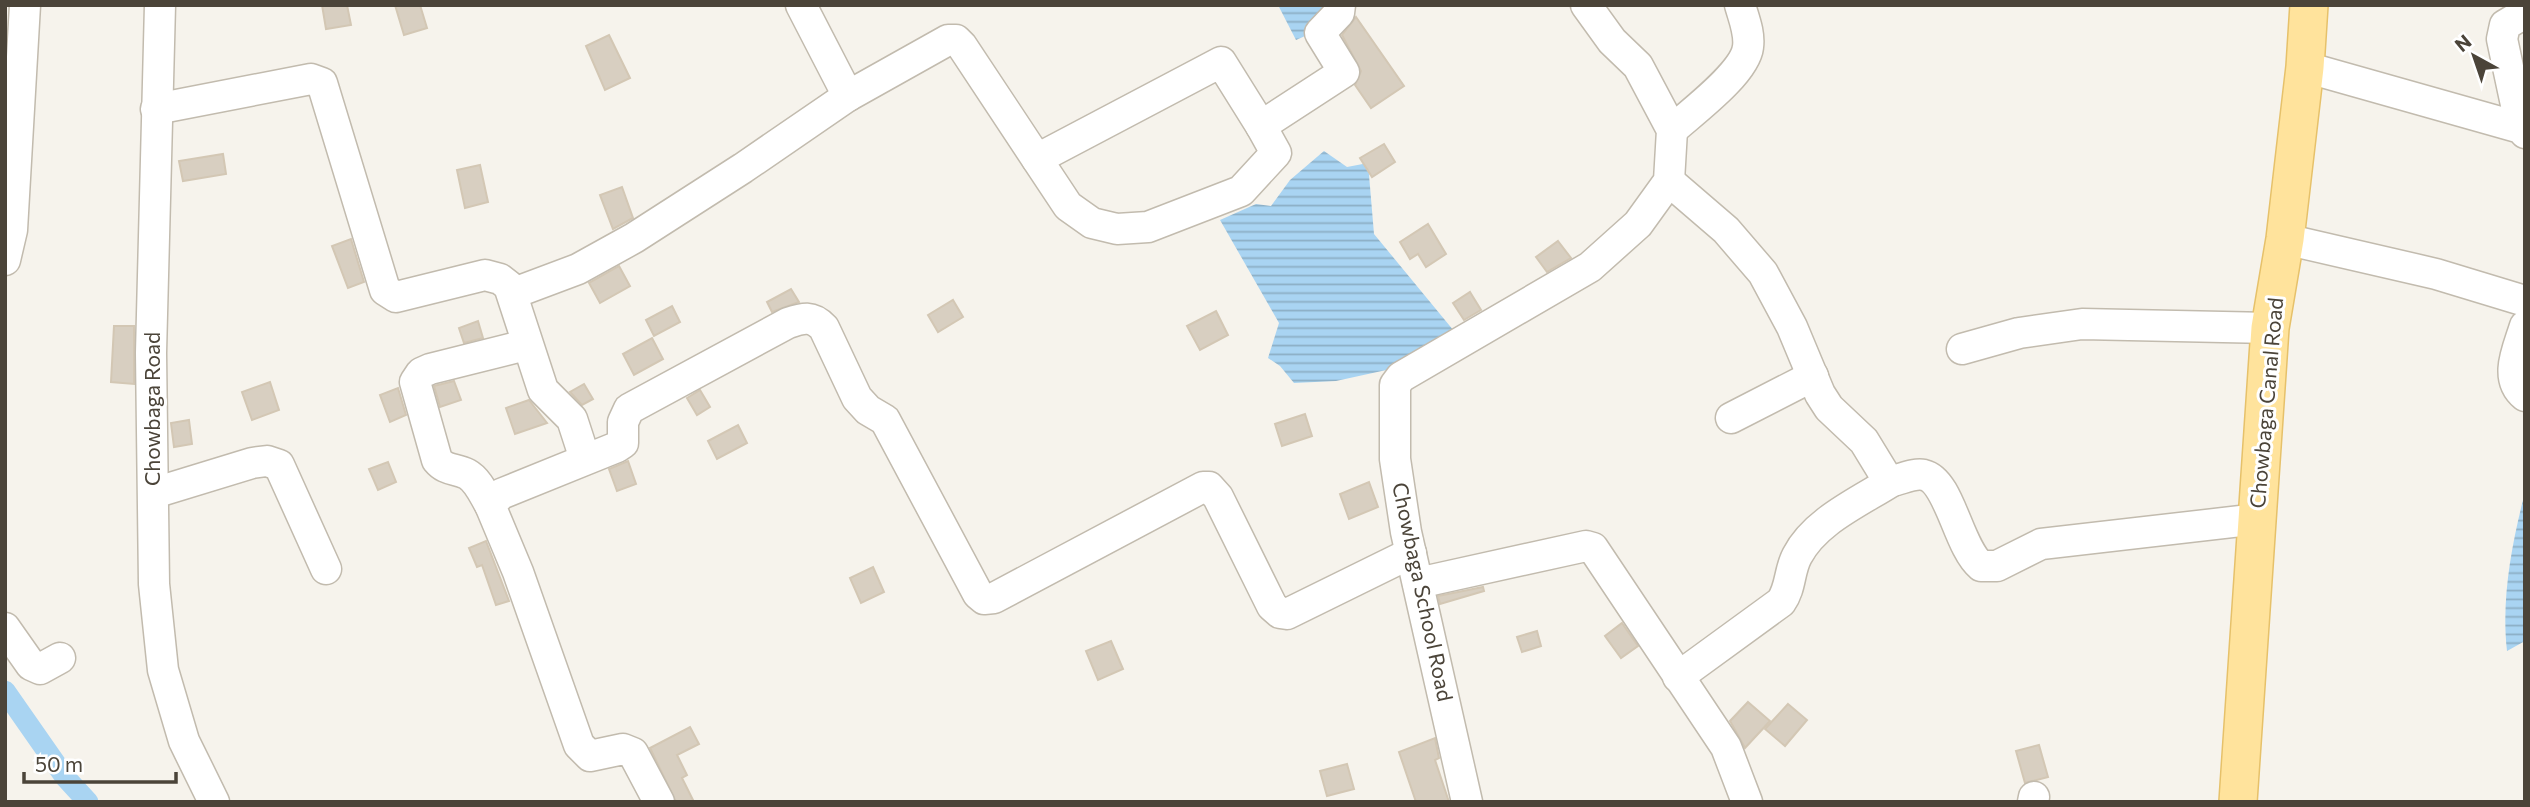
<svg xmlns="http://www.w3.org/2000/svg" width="2530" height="807" font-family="Commissioner,sans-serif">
<defs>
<pattern id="water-rules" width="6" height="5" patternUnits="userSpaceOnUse" patternTransform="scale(1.75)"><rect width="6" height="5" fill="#a9d4f2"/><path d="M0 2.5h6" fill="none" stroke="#8caec5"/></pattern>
</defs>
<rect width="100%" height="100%" fill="#f6f3ec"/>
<!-- water -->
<g fill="url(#water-rules)">
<path d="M1278 5H1340L1321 29 1296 40Z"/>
<path d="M1324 151 1347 167 1368 163 1374 234 1454 331 1391 369 1336 381 1294 383 1280 366 1268 358 1279 323 1220 220 1256 204 1271 206 1290 180Z"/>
<path d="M2525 492V641L2507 651C2501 598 2512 543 2525 492Z"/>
</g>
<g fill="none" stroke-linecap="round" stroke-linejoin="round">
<!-- canal -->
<path stroke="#a9d4f2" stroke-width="21" d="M5 691 65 777 88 802"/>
</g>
<!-- building -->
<g fill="#d8cfc1" stroke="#d3c7b4" stroke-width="2">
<path d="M322 5H347L351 25 326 29Z"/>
<path d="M395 5H420L427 28 404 35Z"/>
<path d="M1356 17 1404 86 1371 108 1355 85 1361 71 1342 35Z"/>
<path d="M609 35 630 78 605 90 586 46Z"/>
<path d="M1384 144 1395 162 1372 177 1360 158Z"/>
<path d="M223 154 226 174 183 181 179 161Z"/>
<path d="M480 165 488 202 465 208 457 170Z"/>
<path d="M622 187 633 218 613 229 600 195Z"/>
<path d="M1428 224 1446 254 1426 267 1418 254 1410 259 1400 242Z"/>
<path d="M351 239 364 282 348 288 332 246Z"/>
<path d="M1558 241 1571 258 1547 272 1536 257Z"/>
<path d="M619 266 630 286 600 303 589 283Z"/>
<path d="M791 289 799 302 772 312 767 302Z"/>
<path d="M1470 292 1481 310 1464 320 1453 303Z"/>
<path d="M953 300 963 317 938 332 928 315Z"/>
<path d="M672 306 680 322 654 336 646 320Z"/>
<path d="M1216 311 1228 335 1200 350 1187 326Z"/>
<path d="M478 321 483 338 464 343 459 328Z"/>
<path d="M114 326H134V384L111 382Z"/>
<path d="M652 338 663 359 634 375 623 354Z"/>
<path d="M454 381 461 400 440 407 434 386Z"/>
<path d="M270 382 279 410 252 420 242 392Z"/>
<path d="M584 384 593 399 582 405 570 392Z"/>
<path d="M398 388 406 415 390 422 380 395Z"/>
<path d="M700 390 710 407 697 415 687 398Z"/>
<path d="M529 400 547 423 515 434 506 408Z"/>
<path d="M1305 414 1312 436 1282 446 1275 424Z"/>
<path d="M189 420 192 444 174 447 171 423Z"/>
<path d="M738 425 747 443 717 459 708 441Z"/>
<path d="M628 461 636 484 617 491 609 469Z"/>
<path d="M388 462 396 482 378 490 369 469Z"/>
<path d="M1369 482 1378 507 1349 519 1340 494Z"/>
<path d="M486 541 509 601 496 605 482 565 477 567 469 548Z"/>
<path d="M873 567 884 592 861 603 850 578Z"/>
<path d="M1483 587 1484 591 1440 604 1438 596Z"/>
<path d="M1622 623 1638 646 1621 658 1605 636Z"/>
<path d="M1537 631 1541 646 1522 652 1517 637Z"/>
<path d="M1111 641 1123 669 1098 680 1086 651Z"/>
<path d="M1748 702 1770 721 1745 748 1730 721Z"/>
<path d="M1788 704 1807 720 1785 746 1765 729Z"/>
<path d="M690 727 699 744 677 755 687 775 682 778 694 802H676L650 748Z"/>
<path d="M1435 738 1439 758 1435 760 1449 802H1416L1399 752Z"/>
<path d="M2039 745 2048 777 2025 783 2016 751Z"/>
<path d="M1347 764 1354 789 1327 796 1320 771Z"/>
</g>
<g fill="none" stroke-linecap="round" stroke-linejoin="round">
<defs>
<g id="minor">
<path d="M160 5 151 353 154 584 163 670 184 741 214 802"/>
<path d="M801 5 848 96"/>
<path d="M2305 67 2521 128 2525 133"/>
<path d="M156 109 311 79 322 83 385 290 396 297 485 275 500 279 509 286 543 390 572 419 585 459"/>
<path d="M2521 128 2502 39 2505 25 2525 13"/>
<path d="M1672 130C1692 112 1745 73 1748 47 1750 33 1744 19 1740 5"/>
<path d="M1037 159 1221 62 1261 126"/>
<path d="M1669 181 1726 230 1763 273 1792 327 1820 394 1829 408 1864 441 1886 477 1892 481C1902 479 1914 473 1924 475 1950 481 1958 547 1981 566H1997L2041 544 2258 519"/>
<path d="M2285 239 2436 274 2525 301"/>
<path d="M5 260 12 230 25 5"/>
<path d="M514 293 578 269 634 238 743 168 848 96 948 40H956L962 46 1068 206 1092 223 1117 229 1148 227 1241 191 1276 153 1261 126 1344 72 1320 33 1339 13 1340 5"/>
<path d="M2525 326C2518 349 2503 378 2525 396"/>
<path d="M1962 349 2019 333 2082 324 2270 328"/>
<path d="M1731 418 1813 376"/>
<path d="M154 493 252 463 267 461 279 465 326 569"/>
<path d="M490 505C484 495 478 480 467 474 455 468 446 471 437 460L415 382 421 373 430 369 526 345"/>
<path d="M1418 583 1586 546 1593 548 1726 747 1747 802"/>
<path d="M5 628 31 665 40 669 60 658"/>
<path d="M1678 677 1781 602C1791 588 1789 571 1797 556 1815 521 1859 502 1892 481"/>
<path d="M659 802 633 753 623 749 590 756 579 745 518 572 490 505 501 494 617 447 623 443V422L629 409 788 323C803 318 812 315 824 328L857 398 868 410 885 420 978 594 984 599 994 598 1203 487H1209L1218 497 1272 606 1280 613 1287 614 1411 553"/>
<path d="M1467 802 1406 532 1395 459V385L1401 377 1590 267 1638 224 1669 181 1672 130 1638 66 1612 41 1586 5"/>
<path d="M2033 802 2034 797"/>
</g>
<path id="major" d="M2238 802 2270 328 2285 239 2305 67 2309 5"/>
</defs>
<!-- minor casing -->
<use href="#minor" stroke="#c2bbae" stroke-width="33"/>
<!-- major casing -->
<use href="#major" stroke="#e6c16a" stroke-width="40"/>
<!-- minor -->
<use href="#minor" stroke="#fff" stroke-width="30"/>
<!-- major -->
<use href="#major" stroke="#ffe39c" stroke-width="37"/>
</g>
<g text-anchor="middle" stroke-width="6" stroke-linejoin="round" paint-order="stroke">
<!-- street labels -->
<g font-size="21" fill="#4b4439" stroke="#fff">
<text transform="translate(2267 403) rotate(-85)" y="7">Chowbaga Canal Road</text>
<text transform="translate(153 409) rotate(-90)" y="7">Chowbaga Road</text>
<text transform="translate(1422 592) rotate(78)" y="7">Chowbaga School Road</text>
</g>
</g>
<!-- border -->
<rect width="2530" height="807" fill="none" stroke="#4b4439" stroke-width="14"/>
<!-- north arrow -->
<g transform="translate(2474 56) rotate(320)" stroke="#ffffff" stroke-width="5" paint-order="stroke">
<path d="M0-5L12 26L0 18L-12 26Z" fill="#4b4439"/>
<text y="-10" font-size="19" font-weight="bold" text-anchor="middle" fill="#4b4439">N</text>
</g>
<!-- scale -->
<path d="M24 772v10h152v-10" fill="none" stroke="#4b4439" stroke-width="3.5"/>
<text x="35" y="772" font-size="21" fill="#4b4439" stroke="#ffffff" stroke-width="5" paint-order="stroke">50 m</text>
</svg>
